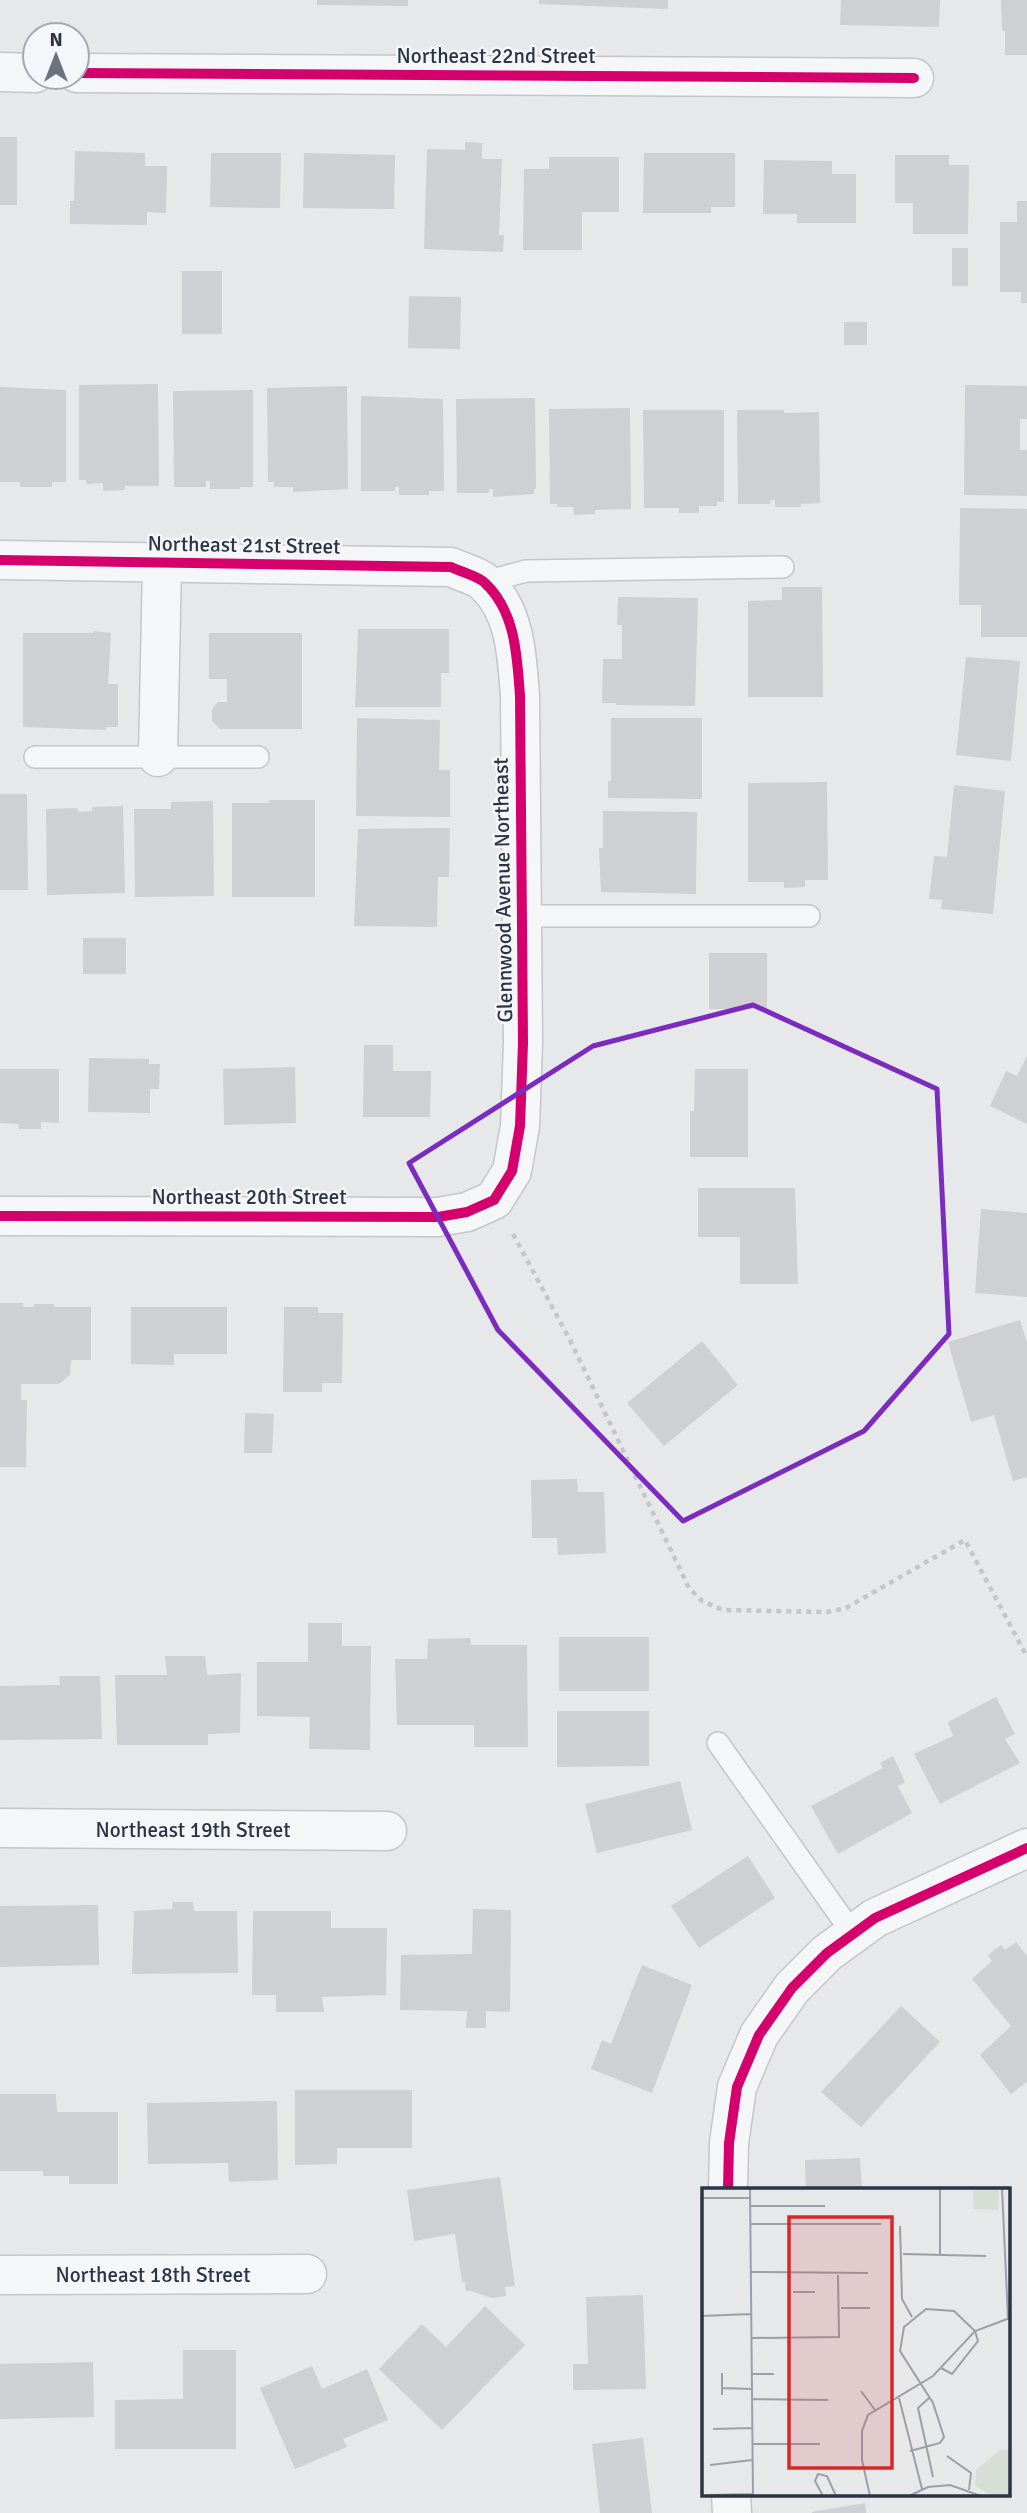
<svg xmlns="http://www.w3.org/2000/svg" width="1027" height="2513" font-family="Signika,sans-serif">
<rect width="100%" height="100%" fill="#e6e8ea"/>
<!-- building -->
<g fill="#ced0d3">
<path d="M317 0H408V6L317 5Z"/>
<path d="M539 0H668V9L539 4Z"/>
<path d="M841 0H940L939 27 840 25Z"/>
<path d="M1001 0H1027V55H1005V31H1002Z"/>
<rect x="0" y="137" width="17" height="68"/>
<path d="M465 142 482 143V159H502L499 235H504L503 252 424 249 427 149 465 150Z"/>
<path d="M75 151 145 153V166H167L166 213 147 212V225L70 224V201H74Z"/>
<path d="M211 153H281L280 208 210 207Z"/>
<path d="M304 153 395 155 394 209 303 208Z"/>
<path d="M644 153H735V207H711V213H643Z"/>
<path d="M895 155H949V165H969L968 234H913V203H895Z"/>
<path d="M549 157H619V212H582V250H523L524 169H549Z"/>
<path d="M764 160 832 161V174H856V223H797V214H763Z"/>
<path d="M1017 201H1027V303H1021V292H1000V222H1017Z"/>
<rect x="952" y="248" width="16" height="38"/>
<rect x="182" y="271" width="40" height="63"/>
<path d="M409 296 461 297 460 349 408 348Z"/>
<rect x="844" y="322" width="23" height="23"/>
<path d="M158 384 159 486H125V490L103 491V483L87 484 86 480H79V385Z"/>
<path d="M965 385 1027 386V419H1020V450H1027V496L964 495Z"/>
<path d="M347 386 348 489 293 492V487H274V482H268L267 388Z"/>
<path d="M0 387 66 390V482H52V487H20V482H0Z"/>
<path d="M253 390V487H240V489H210V481H206V487H174L173 391Z"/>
<path d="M361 396 443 399 444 491H429V495H399V487H395V491H361Z"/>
<path d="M535 398 536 489H534V494L493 497V489H489V493H457L456 399Z"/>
<path d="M630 408 631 509 595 510V514L574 515 573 507H557V504H550L549 409Z"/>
<path d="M643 410H724V502H717V506H699V513H679V508H644Z"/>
<path d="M737 410H784V413L819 412 820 503 801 504V507H775V500H770V504H738Z"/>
<path d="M960 508 1027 509V637H981V605H959Z"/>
<path d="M782 587H822L823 697H748V601L782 600Z"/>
<path d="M618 597 698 598 695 706 616 705V703H602L603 659H622V625H617Z"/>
<path d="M358 629H449V673H441V707H355Z"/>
<path d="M93 631 111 633 108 684H118V727H106V730L23 727V633H93Z"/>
<path d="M209 633H302V729H220L212 721V709L218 702H227V679H209Z"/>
<path d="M966 657 1020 661 1011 761 956 755Z"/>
<path d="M357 718 440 720 439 770H450V817L356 816Z"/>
<path d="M611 718H702V799L608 798V781H611Z"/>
<path d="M827 782 828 880H805V887L784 888V882H748V783Z"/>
<path d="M954 785 1005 791 993 914 941 909 942 900 929 899 934 856 947 857Z"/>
<path d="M0 794H27L28 890H0Z"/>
<path d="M269 800H315V897H232V803H269Z"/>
<path d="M213 801 214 896 135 897 134 809H171V802Z"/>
<path d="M123 806 125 893 47 895 46 809 78 808V812L92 811V807Z"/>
<path d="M603 811 697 812 696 894 601 892 599 848H603Z"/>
<path d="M434 828H450L449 877H438L437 927 354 926 358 829Z"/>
<rect x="83" y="938" width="43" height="36"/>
<rect x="709" y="953" width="58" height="56"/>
<path d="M364 1045H393V1071H431L430 1117H363Z"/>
<path d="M1027 1056V1124L990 1106 1006 1071 1017 1076Z"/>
<path d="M89 1058 149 1059V1064H160L159 1089H150V1113L88 1112Z"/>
<path d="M295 1067 296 1123 224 1125 223 1069Z"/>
<path d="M0 1069H59V1123L41 1122V1129H19V1124L0 1123Z"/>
<path d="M695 1069H748V1157H690V1111H694Z"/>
<path d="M698 1188H795L798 1284H740V1237H698Z"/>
<path d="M981 1209 1027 1213V1297L975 1293Z"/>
<path d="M0 1303H23V1307H34V1304H54V1307H91V1360H71L70 1375 59 1384H21V1400H27L26 1467H0Z"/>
<path d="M131 1307H227V1354H174V1365L131 1364Z"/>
<path d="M284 1307H318V1313H343L342 1383H322V1392H283Z"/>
<path d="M1020 1320 1027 1343V1477L1013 1481 994 1415 971 1422 948 1342Z"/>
<path d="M702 1341 738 1385 664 1446 627 1403Z"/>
<path d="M245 1413 274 1414 272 1453H244Z"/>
<path d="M577 1479 578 1492H604L606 1553 558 1555 557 1538H532L531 1480Z"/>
<path d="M308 1623H342V1646H371L370 1750 309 1749 310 1717 257 1716V1662H308Z"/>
<rect x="559" y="1637" width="90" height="54"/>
<path d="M470 1638 471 1645H527L528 1747H474V1725H397L395 1659H427L428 1639Z"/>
<path d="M165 1656H205L207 1675 241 1673 240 1733 208 1734V1745H117L115 1675H167Z"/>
<path d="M59 1676H100L102 1739 0 1740V1686L60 1685Z"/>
<path d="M996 1697 1015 1734 1005 1739 1020 1763 940 1804 914 1754 953 1736 948 1722Z"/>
<path d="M557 1711H649V1766L557 1767Z"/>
<path d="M893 1756 905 1782 898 1786 912 1813 838 1854 811 1806 883 1768 880 1763Z"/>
<path d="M680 1781 692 1830 597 1853 585 1804Z"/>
<path d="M748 1856 775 1898 699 1948 671 1906Z"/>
<path d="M173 1902H193L194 1911H237L238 1973 132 1974 134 1911 172 1909Z"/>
<path d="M98 1905 99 1965 0 1967V1906Z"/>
<path d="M473 1909 511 1910 510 2012 486 2011V2028H466L467 2011 400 2010 401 1955 472 1954Z"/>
<path d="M253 1911H331V1928H387L386 1995 322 1997 324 2012H276V1995H252Z"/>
<path d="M1016 1942 1027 1956V2082L1011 2094 980 2055 1011 2026 972 1979 992 1961 988 1955 1001 1945 1005 1950Z"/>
<path d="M642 1965 692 1985 652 2093 591 2069 602 2040 611 2044Z"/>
<path d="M901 2006 940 2042 861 2127 821 2092Z"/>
<path d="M295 2090H412V2148H337V2164L295 2165Z"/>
<path d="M0 2094H56L57 2112H118V2184H69V2176H43V2171H0Z"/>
<path d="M277 2101 278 2180 229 2182 228 2163 148 2164 147 2103Z"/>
<path d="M860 2158 862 2189H806L805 2160Z"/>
<path d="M500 2177 515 2286 505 2287 506 2296 492 2298 471 2291H466L465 2282H462L455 2234 414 2241 407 2190Z"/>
<path d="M643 2295 646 2389 573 2390V2364H588L586 2297Z"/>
<path d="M485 2306 525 2345 442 2430 379 2369 422 2324 446 2347Z"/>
<path d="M183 2350H236V2449H115V2400L183 2399Z"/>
<path d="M93 2362 94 2417 0 2419V2364Z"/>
<path d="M312 2366 322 2389 367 2369 388 2420 343 2439 347 2447 295 2469 260 2388Z"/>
<path d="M643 2438 652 2513H600L592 2444Z"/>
<path d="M865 2503 866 2513H812V2512Z"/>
</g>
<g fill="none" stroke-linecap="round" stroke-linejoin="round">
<defs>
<g id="service">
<path d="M485 582 526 571 783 567"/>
<path d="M35 757H258"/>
<path d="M522 916H809"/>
<path d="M718 1743 853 1934"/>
</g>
<g id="minor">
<path d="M0 72 35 73"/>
<path d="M77 73 914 78"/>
<path d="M0 560 451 567C461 572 478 576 485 583 516 612 517 657 520 696L523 1043 520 1126 512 1171 494 1200 467 1212 438 1217 0 1216"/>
<path d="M158 757 162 563"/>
<path d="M0 1828 387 1831"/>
<path d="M728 2189 729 2143 737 2087 759 2035 792 1988 827 1953 875 1918 1027 1848"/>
<path d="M0 2275 307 2274"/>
<path d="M731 2494 732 2513"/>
</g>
</defs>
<!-- service casing -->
<use href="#service" stroke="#c4c6c8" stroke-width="24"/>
<!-- minor casing -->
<use href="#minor" stroke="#c4c6c8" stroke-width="41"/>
<!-- path -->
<path stroke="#c5c6ca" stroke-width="4.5" stroke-dasharray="5 5" stroke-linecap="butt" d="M513 1234 570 1340 689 1588 702 1601 723 1610 827 1612 846 1608 965 1540 1027 1657"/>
<!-- service -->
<use href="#service" stroke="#f5f6f7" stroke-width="21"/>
<!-- minor -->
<use href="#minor" stroke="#f5f6f7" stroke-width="38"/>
<defs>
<g id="cycleway">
<path d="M77 73 914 78"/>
<path d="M0 560 451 567C461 572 478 576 485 583 516 612 517 657 520 696L523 1043 520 1126 512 1171 494 1200 467 1212 438 1217 0 1216"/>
<path d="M728 2189 729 2143 737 2087 759 2035 792 1988 827 1953 875 1918 1027 1848"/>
</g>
</defs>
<!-- cycleway casing -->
<use href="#cycleway" stroke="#f4f6f9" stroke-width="15"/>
<!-- cycleway -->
<use href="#cycleway" stroke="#d6006c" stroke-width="10"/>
</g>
<!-- marked area -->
<path fill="none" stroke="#7b2cbf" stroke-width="5" stroke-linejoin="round" d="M753 1005 937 1089 949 1334 864 1431 683 1521 498 1330 409 1163 593 1046Z"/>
<g text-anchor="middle" stroke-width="5" stroke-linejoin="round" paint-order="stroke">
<!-- street labels -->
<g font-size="21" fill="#2b3445" stroke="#f4f6f9">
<text x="496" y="63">Northeast 22nd Street</text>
<text transform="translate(244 545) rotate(1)" y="7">Northeast 21st Street</text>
<text transform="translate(503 890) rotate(-91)" y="7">Glennwood Avenue Northeast</text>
<text x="249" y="1204">Northeast 20th Street</text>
<text x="193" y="1837">Northeast 19th Street</text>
<text x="153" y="2282">Northeast 18th Street</text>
</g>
</g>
<!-- overview -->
<g transform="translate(702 2188)">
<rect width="308" height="308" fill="#e6e8ea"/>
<path d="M271 0H297L296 22 272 21ZM298 262H308V308H290L273 298 274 282Z" fill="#d6ded6"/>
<path fill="none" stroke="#9ba0a8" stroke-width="2" d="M48 0 51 308M238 0V67M300 0 306 130M0 10H48M48 18H123M48 36H179M198 38 200 111 210 129M201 66 284 68M49 84 166 85M91 104H113M139 120H168M0 128 49 126M50 150 137 149 136 87M20 185V207M50 186H72M20 200 50 201M159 203 173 222M197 210 220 301M227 210 216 220 231 289M50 211 126 212M11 241 50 240M50 256H118M208 263 238 255 242 249 231 215 198 163 202 139 224 121 252 123 273 143 276 153 250 186 239 180M245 268 269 285 267 302M8 277 50 272M8 307 51 306M121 308 113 293 116 286 125 288 134 308M168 308 160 272V243L166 227 231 188 273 143 308 130M207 308 226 299 248 297 279 308"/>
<path fill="#d62828" fill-opacity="0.15" stroke="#d62828" stroke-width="3.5" d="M87 29H190V280H87Z"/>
<rect width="308" height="308" fill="none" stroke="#2b3445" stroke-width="3.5"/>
</g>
<!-- north arrow -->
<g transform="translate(56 56)"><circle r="33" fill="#f4f6f9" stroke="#a4a8b1" stroke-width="2"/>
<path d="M0-5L12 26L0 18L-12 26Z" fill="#6c737f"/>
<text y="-10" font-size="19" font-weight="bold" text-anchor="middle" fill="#2b3445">N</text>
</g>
</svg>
